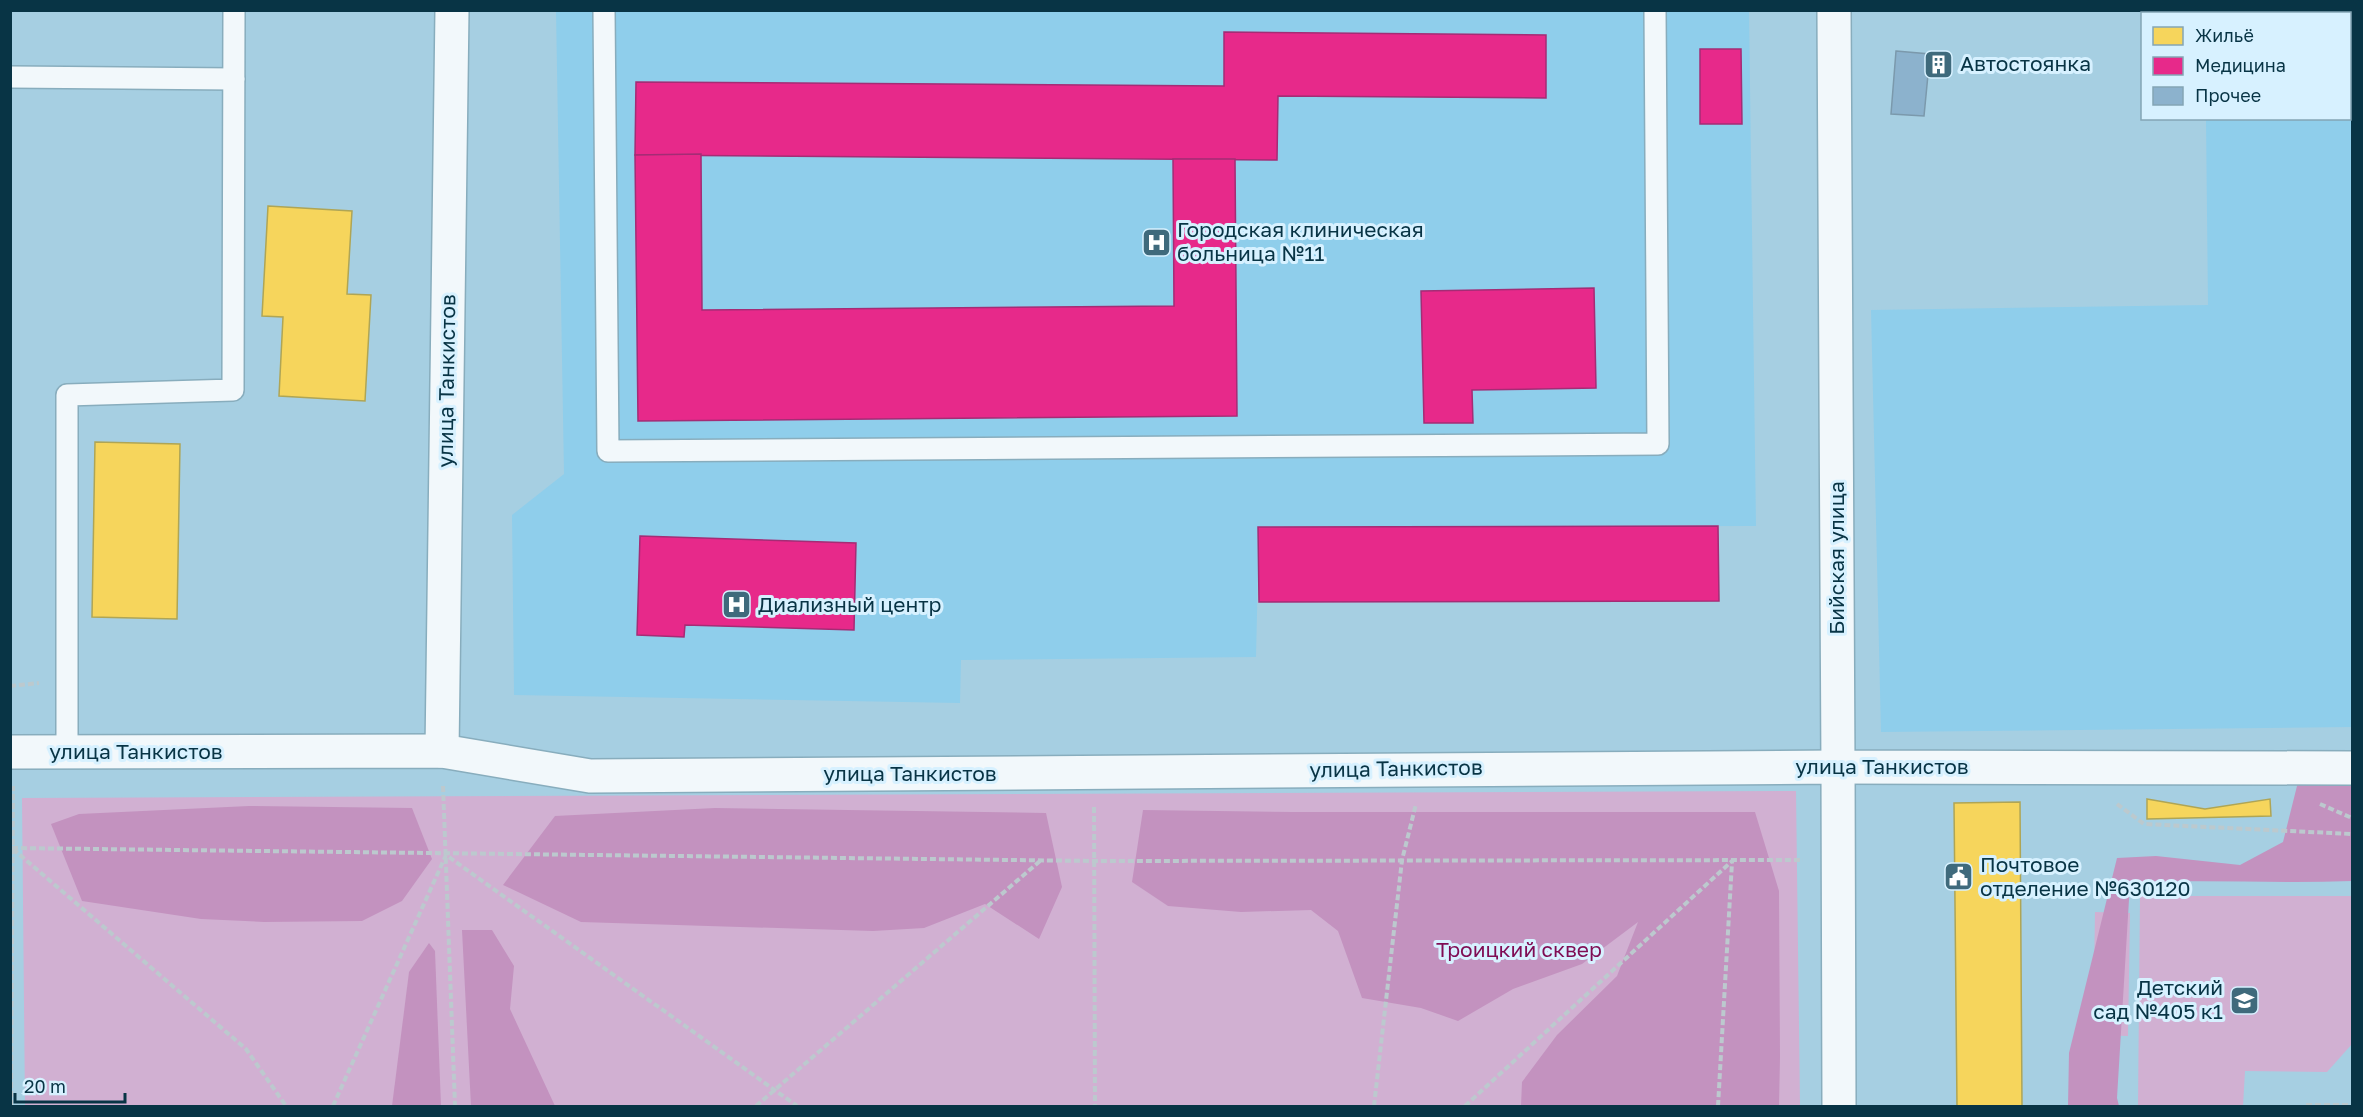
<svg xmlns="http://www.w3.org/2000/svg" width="2363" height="1117" font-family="'Golos Text',sans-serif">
<rect width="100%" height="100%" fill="#a6cfe2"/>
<!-- built -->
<g fill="#8fceeb">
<path d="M556 11H1749L1756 526 1259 527 1256 657 961 660 960 703 514 695 512 515 564 474Z"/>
<path d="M2350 37H2352V727L1881 732 1871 310 2208 305 2206 119 2350 118Z"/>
</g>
<!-- green -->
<g fill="#d1b0d2">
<path d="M1796 791 1800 1106H25L22 798Z"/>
<path d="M2140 896H2352V1044L2327 1072 2245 1071 2243 1106H2138Z"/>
<path d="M2095 912 2130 913 2128 1036 2093 1035Z"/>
</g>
<!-- forest -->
<g fill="#c392bf">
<path d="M2352 775V881C2278 884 2204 879 2130 883L2117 1098 2119 1106H2068L2069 1053 2117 858 2156 856 2240 865 2283 842 2299 778Z"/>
<path d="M249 806 412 808 432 859 402 901 362 921 264 922 201 919 82 901 51 824 79 814Z"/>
<path d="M715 808 1046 813 1062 887 1039 939 985 904 924 928 873 931 581 922 503 885 555 816Z"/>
<path d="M1143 810 1293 812H1755L1779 891 1780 1057 1779 1106H1521L1522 1082 1557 1035 1617 976 1638 922 1582 964 1513 989 1458 1021 1421 1008 1362 998 1338 931 1311 910 1241 912 1168 906 1132 882Z"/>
<path d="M462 930H492L514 966 510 1009 555 1106H471Z"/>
<path d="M429 943 435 951 441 1106H392L409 972Z"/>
</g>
<!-- homes -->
<g fill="#f6d55c" stroke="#afa555" stroke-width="1.5">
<path d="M268 206 352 211 347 294 371 295 365 401 279 396 283 317 262 316Z"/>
<path d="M95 442 180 444 177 619 92 617Z"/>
<path d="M2147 799 2205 809 2270 799 2271 816 2147 819Z"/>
<path d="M2020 802 2022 1106H1957L1954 803Z"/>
</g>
<!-- health -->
<g fill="#e7298a" stroke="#a42c75" stroke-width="1.5">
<path d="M1224 32 1546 35V98L1278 96 1277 160 635 155 636 82 1224 86Z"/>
<path d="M1700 49H1741L1742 124H1700Z"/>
<path d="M701 154 702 310 1174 306 1173 159H1235L1237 416 638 421 635 155Z"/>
<path d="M1594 288 1596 388 1472 390 1473 423H1424L1421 291Z"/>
<path d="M1718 526 1719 601 1259 602 1258 527Z"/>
<path d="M640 536 856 543 854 630 685 625 684 637 637 635Z"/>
</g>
<!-- building -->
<g fill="#8cb2cd" stroke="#7b99ac" stroke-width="1.5">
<path d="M1896 51 1930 54 1924 116 1891 114Z"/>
<path d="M1931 56H1948L1947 73 1931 72Z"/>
</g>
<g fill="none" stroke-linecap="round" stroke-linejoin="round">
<defs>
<g id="lane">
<path d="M604 10 608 451 1658 444 1655 10"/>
<path d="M10 77 234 79"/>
<path d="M67 752V395L233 390 234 10"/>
</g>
<g id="street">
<path d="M442 751 452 10"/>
<path d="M10 752 442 751 590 776 1838 767 1839 1106"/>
</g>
<path id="secondary" d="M1834 10 1838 767 2352 768"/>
</defs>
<!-- lane casing -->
<use href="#lane" stroke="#88adbd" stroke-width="24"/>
<!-- street casing -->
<use href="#street" stroke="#88adbd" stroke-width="36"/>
<!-- secondary casing -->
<use href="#secondary" stroke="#88adbd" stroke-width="36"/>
<!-- path -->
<g stroke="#bcc9ce" stroke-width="4" stroke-dasharray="6 3" stroke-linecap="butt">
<path d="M10 686 39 683"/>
<path d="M443 786 455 1106"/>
<path d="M2117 804 2144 824 2352 834"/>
<path d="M2320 804 2352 818"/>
<path d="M1094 807 1095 1106"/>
<path d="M12 848 1094 861 1803 860"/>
<path d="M13 849 246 1049 286 1106"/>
<path d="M2306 1105H2352"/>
<path d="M11 1106 13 786"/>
<path d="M333 1106 446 855 797 1106"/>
<path d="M756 1106 1040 861"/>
<path d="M1374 1106 1402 860 1416 804"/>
<path d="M1465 1106 1732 861"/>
<path d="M1718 1106 1732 862"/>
</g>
<!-- lane -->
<use href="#lane" stroke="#f2f8fb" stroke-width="21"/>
<!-- street -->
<use href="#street" stroke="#f2f8fb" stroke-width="33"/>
<!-- secondary -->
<use href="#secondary" stroke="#f2f8fb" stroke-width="33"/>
</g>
<!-- icons -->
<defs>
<symbol id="building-square" viewBox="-11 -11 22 22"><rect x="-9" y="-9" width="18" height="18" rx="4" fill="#3f6a7c" stroke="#d7f1ff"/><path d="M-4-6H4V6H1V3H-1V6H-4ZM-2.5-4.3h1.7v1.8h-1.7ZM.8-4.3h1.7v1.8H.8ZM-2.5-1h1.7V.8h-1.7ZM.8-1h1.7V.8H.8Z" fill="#fff"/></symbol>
<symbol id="hospital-square" viewBox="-11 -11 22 22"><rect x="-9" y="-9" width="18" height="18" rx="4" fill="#3f6a7c" stroke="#d7f1ff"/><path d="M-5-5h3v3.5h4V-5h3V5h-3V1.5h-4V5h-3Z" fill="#fff"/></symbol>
<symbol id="civic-square" viewBox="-11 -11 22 22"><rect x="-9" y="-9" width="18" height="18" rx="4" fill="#3f6a7c" stroke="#d7f1ff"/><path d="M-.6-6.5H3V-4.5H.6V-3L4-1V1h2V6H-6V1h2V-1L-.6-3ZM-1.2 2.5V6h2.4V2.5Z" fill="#fff"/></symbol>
<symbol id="school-square" viewBox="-11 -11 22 22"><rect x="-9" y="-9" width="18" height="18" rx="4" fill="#3f6a7c" stroke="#d7f1ff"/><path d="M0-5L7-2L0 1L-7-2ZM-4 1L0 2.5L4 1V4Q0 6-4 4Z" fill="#fff"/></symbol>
</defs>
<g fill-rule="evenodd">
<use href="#building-square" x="1922" y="48" width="33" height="33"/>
<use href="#hospital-square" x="1140" y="226" width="33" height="33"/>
<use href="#hospital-square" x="720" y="588" width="33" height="33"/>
<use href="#civic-square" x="1942" y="860" width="33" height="33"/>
<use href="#school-square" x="2228" y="984" width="33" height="33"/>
</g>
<g text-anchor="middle" stroke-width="6" stroke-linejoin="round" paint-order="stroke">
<!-- poi labels -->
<g font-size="21" fill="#083445" stroke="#d7f1ff" text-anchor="start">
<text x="1960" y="71">Автостоянка</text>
<text x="1177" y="237">Городская клиническая<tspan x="1177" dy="24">больница №11</tspan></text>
<text x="758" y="612">Диализный центр</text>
<text x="1980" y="872">Почтовое<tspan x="1980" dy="24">отделение №630120</tspan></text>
<text x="2223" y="995" text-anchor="end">Детский<tspan x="2223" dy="24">сад №405 к1</tspan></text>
</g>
<!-- street labels -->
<g font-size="21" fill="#083445" stroke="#d7f1ff">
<text transform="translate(447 381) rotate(-89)" y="7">улица Танкистов</text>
<text transform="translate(1837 558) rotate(-90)" y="7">Бийская улица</text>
<text x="136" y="759">улица Танкистов</text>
<text x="1882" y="774">улица Танкистов</text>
<text transform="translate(1396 769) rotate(-1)" y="7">улица Танкистов</text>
<text x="910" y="781">улица Танкистов</text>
</g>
<!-- park labels -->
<g font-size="21" fill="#7f0c54" stroke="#d7f1ff">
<text x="1519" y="957">Троицкий сквер</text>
</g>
</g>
<!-- border -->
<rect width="2363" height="1117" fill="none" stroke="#083445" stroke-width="24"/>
<!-- legend -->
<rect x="2141" y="12" width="210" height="108" fill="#d7f1ff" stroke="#84a5b5" stroke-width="1.5"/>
<rect x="2153" y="27" width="30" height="18" fill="#f6d55c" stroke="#84a5b5" stroke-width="1.5"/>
<text x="2195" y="42" font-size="18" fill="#083445">Жильё</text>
<rect x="2153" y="57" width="30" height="18" fill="#e7298a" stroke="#84a5b5" stroke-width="1.5"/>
<text x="2195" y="72" font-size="18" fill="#083445">Медицина</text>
<rect x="2153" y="87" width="30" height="18" fill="#8cb2cd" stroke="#84a5b5" stroke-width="1.5"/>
<text x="2195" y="102" font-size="18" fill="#083445">Прочее</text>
<!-- scale -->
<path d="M15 1093v9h110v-9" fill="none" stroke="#083445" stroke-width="3"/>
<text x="24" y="1093" font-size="18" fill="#083445" stroke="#d7f1ff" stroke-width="4.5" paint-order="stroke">20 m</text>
</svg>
